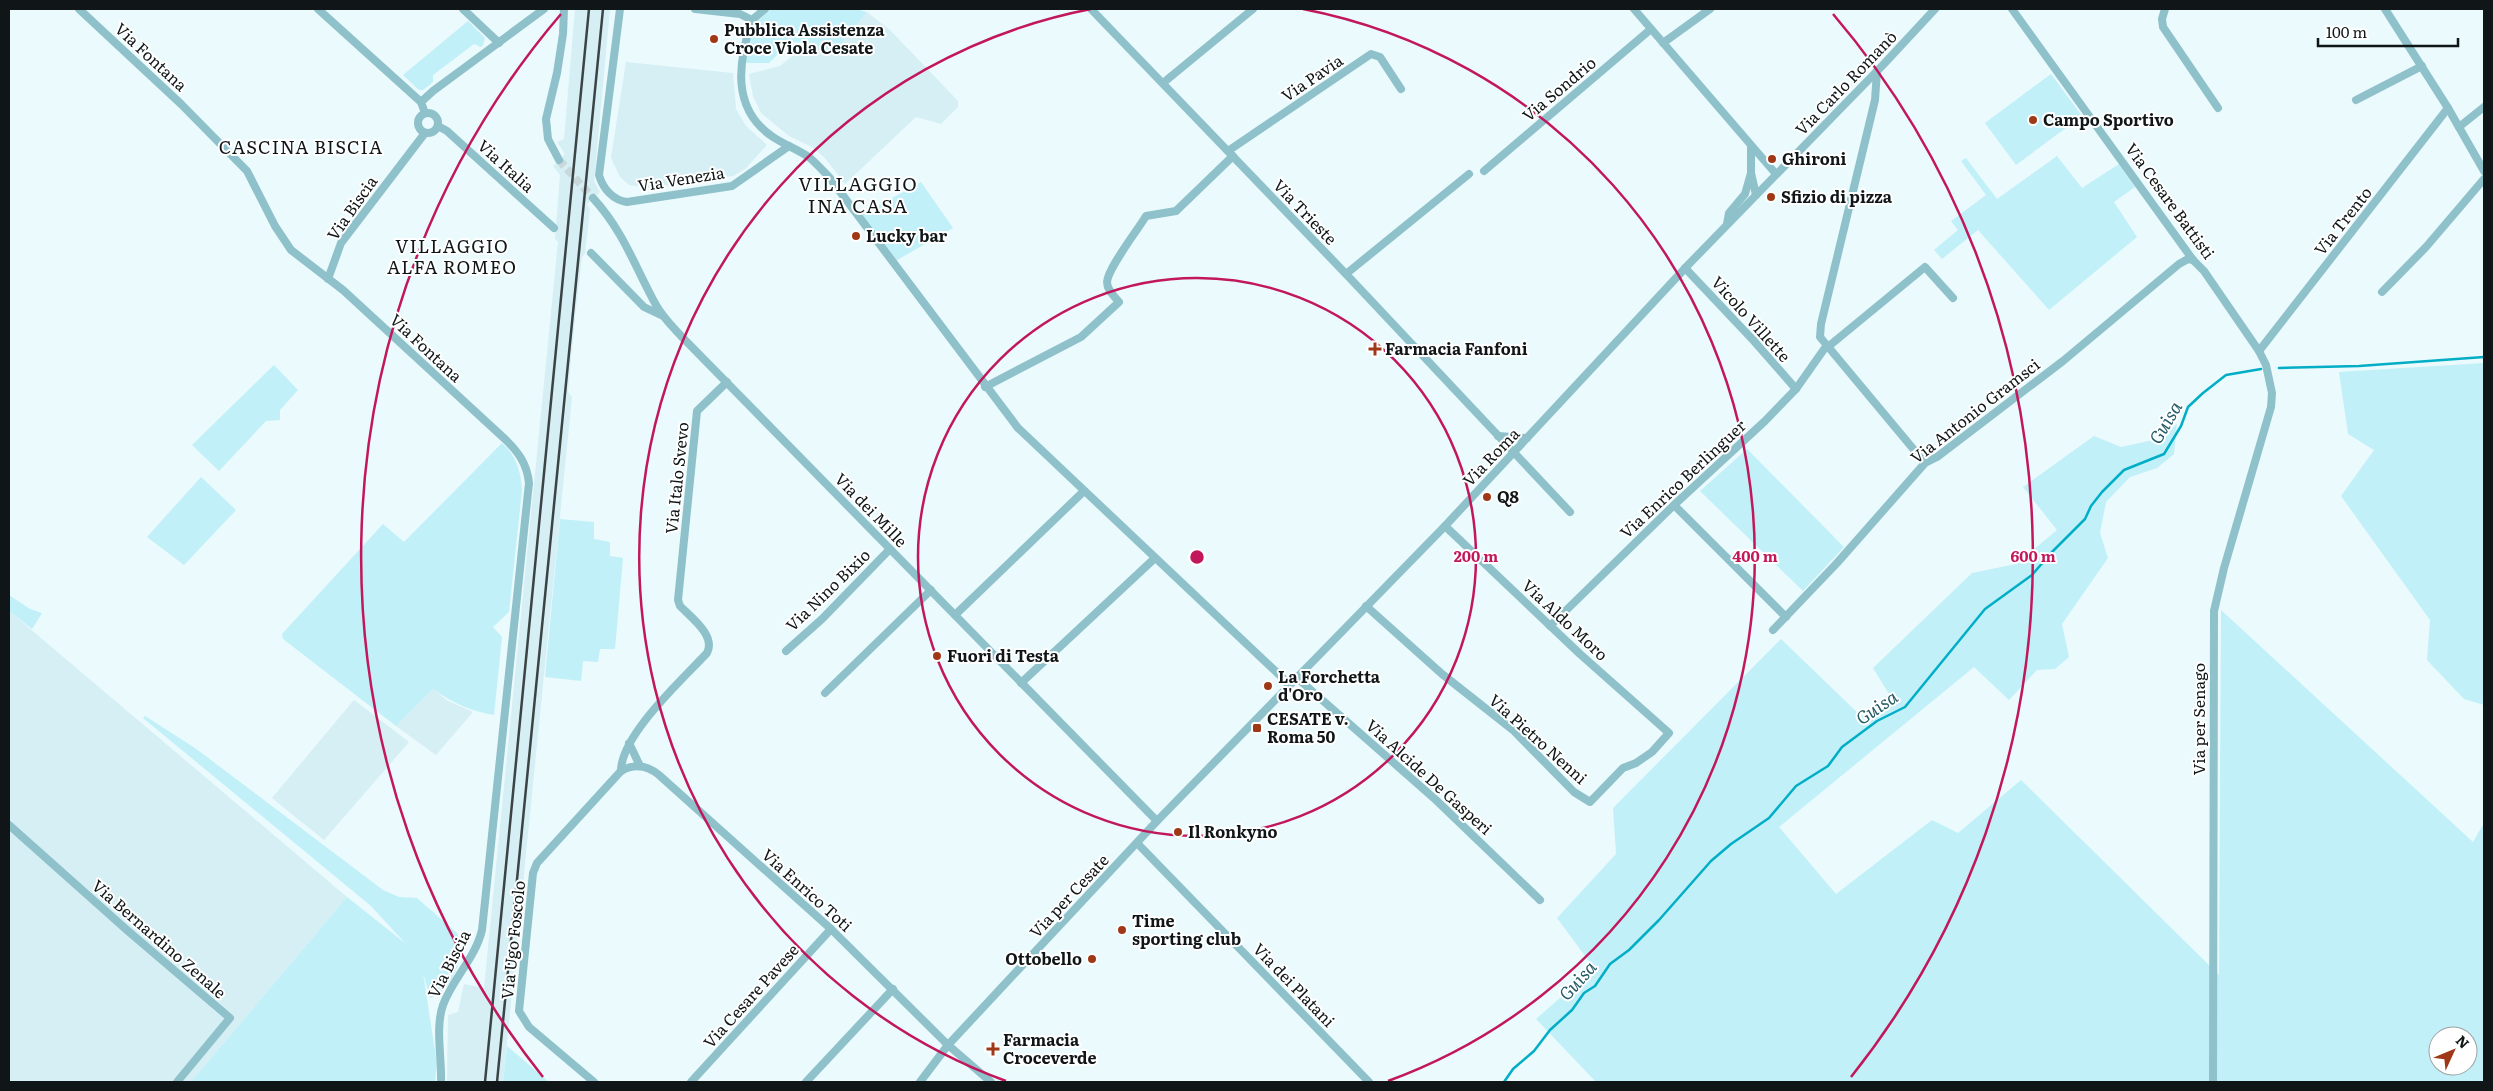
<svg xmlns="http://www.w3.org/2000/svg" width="2493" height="1091" font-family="Literata,serif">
<rect width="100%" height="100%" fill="#eafafd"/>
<!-- built -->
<g fill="#d5eff4">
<path d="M575 9H610L594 181 600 192 587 204 590 209 585 254 582 257 575 317 568 392 572 397 503 1082H447L448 1015 458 1012 464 984 484 988 558 242 555 239 560 175 553 166 565 154 557 142 564 139Z"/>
<path d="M867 12 890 30 939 81 958 101V107L941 124 916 117 845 184 824 157 812 147 789 136 761 113 753 96 749 74 780 66 796 53 803 43 831 56Z"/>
<path d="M626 62 733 73 736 109 746 126 767 145 745 169 733 176 650 188 629 185 620 177 611 158Z"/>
<path d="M9 611 347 897 191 1082H9Z"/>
<path d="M433 689 448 701 473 712 436 755 396 726Z"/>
<path d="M354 700 409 742 324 840 272 798Z"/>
</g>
<!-- green -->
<g fill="#c1f0f9" fill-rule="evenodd">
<path d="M771 9H856L867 12 831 56 803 43 786 41 783 49 769 63H745L752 26Z"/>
<path d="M468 21 485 38 483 45 481 47 474 44 433 75V82L423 90H419L403 75Z"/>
<path d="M2051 74 2082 116 2016 165 1985 123Z"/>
<path d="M2057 156 2082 188 2119 164 2135 187 2114 202 2137 237 2049 310 1978 230 1942 259 1934 250 1958 230 1951 221 1986 195 1961 161 1966 158 1997 199Z"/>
<path d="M921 182 953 228 892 263 858 217Z"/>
<path d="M2484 363V705L2464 699 2427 660 2430 620 2341 496 2374 450 2348 434 2339 372Z"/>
<path d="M274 365 298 390 280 410V420L266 421 219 471 192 445Z"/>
<path d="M2177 424 2174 454 2157 468 2130 477 2106 502 2100 533 2108 558 2062 624 2069 657 2055 669 2037 670 2009 700 1974 667 1779 827 1836 894 1932 820 1958 833 2021 780 2219 975 2221 610 2473 842 2484 823V1082H1596L1536 1019 1594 968 1557 918 1616 854 1613 808 1781 639 1861 716 1889 694 1873 668 1972 573 2016 564 2057 530 2023 487 2094 436 2121 447 2158 439ZM2438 1036H2468V1066H2438Z"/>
<path d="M502 443C516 455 521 472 522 490L509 612 493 627 502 637 494 715C470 711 453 703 433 689L396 726 283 639 282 634 383 524 404 542Z"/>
<path d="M1747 449 1844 547 1803 591 1700 491Z"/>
<path d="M201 477 236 510 184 565 147 537Z"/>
<path d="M560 519 594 522V539L610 542V556L623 558 615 649H600L598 662 583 661 581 681 545 677Z"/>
<path d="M9 595 30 609 42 613 32 629 9 611Z"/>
<path d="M145 716 195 748 383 890 399 897 417 898 457 933 464 949C457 967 451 992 430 998L423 973 437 1064 435 1082H191L347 897 405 943 371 906 143 718Z"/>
<path d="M507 1046 549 1082H503Z"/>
</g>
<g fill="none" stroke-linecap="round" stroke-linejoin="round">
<!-- stream -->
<g stroke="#02aec6" stroke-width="2.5">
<path d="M2279 368 2359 366 2484 357"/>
<path d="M1504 1082 1513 1069 1534 1051 1550 1030 1572 1010 1584 993 1595 986 1610 964 1629 950 1659 920 1711 861 1731 844 1769 818 1796 786 1828 766 1842 747 1877 721 1905 707 1985 609 2032 575 2052 552 2085 519 2091 506 2102 492 2124 470 2164 454 2181 426 2188 407 2203 393 2226 375 2261 369"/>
</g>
<!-- minor-tunnel -->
<path stroke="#c9d8da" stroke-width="8" stroke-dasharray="8 4" stroke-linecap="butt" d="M559 160 593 198"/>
<!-- minor -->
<g stroke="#8fc1cb" stroke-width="8">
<path d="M79 9 181 104 247 171 275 226 291 250 343 290 506 440C519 453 527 464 529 483L482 930C475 959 453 978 443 1005 435 1028 442 1058 441 1082"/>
<path d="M318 9 421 102"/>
<path d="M463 9 499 43"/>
<path d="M620 9 599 175C603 189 613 200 627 202L732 186 789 146"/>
<path d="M695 9 740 14 752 20"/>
<path d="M1091 9 1346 274 1570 512"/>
<path d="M1634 9 1776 174"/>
<path d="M2012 9 2193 260 2204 271 2259 351 2266 365 2272 393 2271 407 2224 568 2214 611 2213 1082"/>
<path d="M2165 9 2162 19 2163 27 2218 108"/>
<path d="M2385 9 2448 108 2484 171"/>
<path d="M752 20C738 62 731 109 773 137 785 145 799 150 810 158 817 164 823 171 829 177L1018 428 1289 684"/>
<path d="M752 20 765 9"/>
<path d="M1663 43 1710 9"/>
<path d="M1877 71 1875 100 1821 324 1820 337 1925 463"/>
<path d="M1163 83 1253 9"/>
<path d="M2356 100 2422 66"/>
<circle cx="428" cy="123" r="10"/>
<path d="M425 113 421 102 433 91 544 9"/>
<path d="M438 126 447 131 554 228"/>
<path d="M2459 127 2484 107"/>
<path d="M1751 147V173L1756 195"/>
<path d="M1228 151 1371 54 1380 57 1401 89"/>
<path d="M559 160 548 139 546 119 557 73 563 34 564 9"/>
<path d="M1484 171 1651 29"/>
<path d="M593 198C624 232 635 267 656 305 663 318 674 328 683 338L1157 821"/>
<path d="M1727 224 1729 213 1745 194 1751 173"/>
<path d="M591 253 644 307 663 316"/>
<path d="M1685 268 1754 341 1796 389"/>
<path d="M1346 274 1469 174"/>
<path d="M328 279 341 243 425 133"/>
<path d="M2382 292 2426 247 2484 179"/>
<path d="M1829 346 1925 267 1953 298"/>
<path d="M2259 351 2448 108"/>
<path d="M985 387 1081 337 1119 302C1114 296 1107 290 1107 282 1108 268 1137 231 1146 216L1176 211 1233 156"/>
<path d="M1498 436 1527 438"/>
<path d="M1674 505 1786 617"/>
<path d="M1366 606 1442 674 1513 730 1574 792 1590 802 1623 768 1636 763 1652 752 1669 733 1580 654 1445 526"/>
<path d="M955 615 1084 491"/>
<path d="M1550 626 1674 505 1765 421 1796 389 1827 345"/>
<path d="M1773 630 1837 563 1925 463 1937 457 2063 361 2179 264 2188 259 2193 260"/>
<path d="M786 651 822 619 890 549"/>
<path d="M1296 677 1436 800 1540 900"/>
<path d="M1021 683 1155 558"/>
<path d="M825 693 931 590"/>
<path d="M629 743 640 766"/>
<path d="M621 771C621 735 682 680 707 653 716 636 692 618 680 606L678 600 697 411 727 382"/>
<path d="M9 825 128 931 230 1018 177 1082"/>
<path d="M1137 843 1369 1082"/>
<path d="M594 1082 529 1027 519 1011 533 873 537 863 621 771C635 763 647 765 659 775L831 929 948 1045 991 1082"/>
<path d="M691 1082 831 929"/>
<path d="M806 1082 893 989"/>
<path d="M920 1082 948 1045 1157 821 1445 526 1689 264 1882 66 1935 9"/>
</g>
<!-- rail -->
<g stroke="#3b4344" stroke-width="2.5">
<path d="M485 1082 589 9"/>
<path d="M497 1082 603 9"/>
</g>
</g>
<!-- distance rings -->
<g fill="none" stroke="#c2185b" stroke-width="2.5">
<circle cx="1197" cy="557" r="279"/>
<path d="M1006 1081A558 558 0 0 1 1091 9M1303 9A558 558 0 0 1 1388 1081"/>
<path d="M543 1077A836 836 0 0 1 561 14M1833 14A836 836 0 0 1 1851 1077"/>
</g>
<!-- markers -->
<g fill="#9f3816" stroke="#fff" stroke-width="2">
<circle cx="714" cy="39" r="5"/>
<circle cx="2033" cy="120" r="5"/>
<circle cx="1772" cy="159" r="5"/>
<circle cx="1771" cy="197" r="5"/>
<circle cx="856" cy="236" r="5"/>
<path d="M1372.5 341.5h5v5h5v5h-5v5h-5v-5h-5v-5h5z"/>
<circle cx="1487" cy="497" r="5"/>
<circle cx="937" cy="656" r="5"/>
<circle cx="1268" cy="686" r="5"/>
<rect x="1252" y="723" width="10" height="10" rx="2.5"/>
<circle cx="1178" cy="832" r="5"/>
<circle cx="1122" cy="930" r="5"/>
<circle cx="1092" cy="959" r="5"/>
<path d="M990.5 1041.5h5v5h5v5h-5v5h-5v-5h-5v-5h5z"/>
</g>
<g text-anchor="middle" stroke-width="4" stroke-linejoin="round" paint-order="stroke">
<!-- poi labels -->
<g font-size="16" font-weight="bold" fill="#101617" stroke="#fff" text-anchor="start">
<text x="724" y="36">Pubblica Assistenza<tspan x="724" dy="18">Croce Viola Cesate</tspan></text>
<text x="2043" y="126">Campo Sportivo</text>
<text x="1782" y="165">Ghironi</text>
<text x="1781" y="203">Sfizio di pizza</text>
<text x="866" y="242">Lucky bar</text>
<text x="1385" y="355">Farmacia Fanfoni</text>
<text x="1497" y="503">Q8</text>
<text x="947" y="662">Fuori di Testa</text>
<text x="1278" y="683">La Forchetta<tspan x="1278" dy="18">d'Oro</tspan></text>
<text x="1267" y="725">CESATE v.<tspan x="1267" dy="18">Roma 50</tspan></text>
<text x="1188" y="838">Il Ronkyno</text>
<text x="1132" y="927">Time<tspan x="1132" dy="18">sporting club</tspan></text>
<text x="1082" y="965" text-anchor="end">Ottobello</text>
<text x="1003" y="1046">Farmacia<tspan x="1003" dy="18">Croceverde</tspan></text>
</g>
<!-- street labels -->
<g font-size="16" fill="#101617" stroke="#fff">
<text transform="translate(151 57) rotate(43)" y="6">Via Fontana</text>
<text transform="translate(1312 78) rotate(-34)" y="6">Via Pavia</text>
<text transform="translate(1846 83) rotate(-46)" y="6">Via Carlo Romanò</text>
<text transform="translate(1559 89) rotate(-40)" y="6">Via Sondrio</text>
<text transform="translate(506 166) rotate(42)" y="6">Via Italia</text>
<text transform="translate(681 179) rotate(-9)" y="6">Via Venezia</text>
<text transform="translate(2170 201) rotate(54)" y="6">Via Cesare Battisti</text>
<text transform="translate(352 208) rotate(-55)" y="6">Via Biscia</text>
<text transform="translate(1305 212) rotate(46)" y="6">Via Trieste</text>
<text transform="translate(2343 221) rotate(-52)" y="6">Via Trento</text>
<text transform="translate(1751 319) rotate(48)" y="6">Vicolo Villette</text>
<text transform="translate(426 348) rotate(43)" y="6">Via Fontana</text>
<text transform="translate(1975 411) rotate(-38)" y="6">Via Antonio Gramsci</text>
<text transform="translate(1491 457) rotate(-46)" y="6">Via Roma</text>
<text transform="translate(677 478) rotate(-84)" y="6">Via Italo Svevo</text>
<text transform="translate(1683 479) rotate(-43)" y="6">Via Enrico Berlinguer</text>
<text transform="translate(871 510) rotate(46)" y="6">Via dei Mille</text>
<text transform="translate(828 590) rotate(-44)" y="6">Via Nino Bixio</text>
<text transform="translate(1565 620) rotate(43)" y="6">Via Aldo Moro</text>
<text transform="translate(2199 719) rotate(-90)" y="6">Via per Senago</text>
<text transform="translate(1538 739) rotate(42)" y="6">Via Pietro Nenni</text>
<text transform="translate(1429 777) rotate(42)" y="6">Via Alcide De Gasperi</text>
<text transform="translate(807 890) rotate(42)" y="6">Via Enrico Toti</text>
<text transform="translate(1069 896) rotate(-47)" y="6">Via per Cesate</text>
<text transform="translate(159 939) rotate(41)" y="6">Via Bernardino Zenale</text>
<text transform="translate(513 940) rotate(-84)" y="6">Via Ugo Foscolo</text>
<text transform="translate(449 964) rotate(-63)" y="6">Via Biscia</text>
<text transform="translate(1294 985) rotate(46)" y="6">Via dei Platani</text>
<text transform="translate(751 996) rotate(-48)" y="6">Via Cesare Pavese</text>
</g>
<!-- neighbourhood labels -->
<g font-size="18" letter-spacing="1" fill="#101617" stroke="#fff">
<text x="301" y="154">CASCINA BISCIA</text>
<text x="452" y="253">VILLAGGIO<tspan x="452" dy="21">ALFA ROMEO</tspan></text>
</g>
<!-- water labels -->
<g font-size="18" font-style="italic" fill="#255c67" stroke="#fff">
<text transform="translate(2166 423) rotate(-59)" y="6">Guisa</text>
<text transform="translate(1877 708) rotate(-34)" y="6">Guisa</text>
<text transform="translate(1578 981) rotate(-48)" y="6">Guisa</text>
</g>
<!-- quarter labels -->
<g font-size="19" letter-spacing="1" fill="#101617" stroke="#fff">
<text x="858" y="191">VILLAGGIO<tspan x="858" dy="22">INA CASA</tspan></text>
</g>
</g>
<circle cx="1197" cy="557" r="8" fill="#c2185b" stroke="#fff" stroke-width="2.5"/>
<g font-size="15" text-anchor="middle" font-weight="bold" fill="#c2185b" stroke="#fff" stroke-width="4" stroke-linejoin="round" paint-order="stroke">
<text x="1476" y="562">200 m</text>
<text x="1755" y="562">400 m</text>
<text x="2033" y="562">600 m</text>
</g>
<!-- border -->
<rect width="2493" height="1091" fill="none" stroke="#101617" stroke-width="20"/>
<!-- north arrow -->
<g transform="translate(2453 1051) rotate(46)"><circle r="24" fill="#ffffff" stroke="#9fa2a2"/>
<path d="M0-4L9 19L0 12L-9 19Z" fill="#9f3816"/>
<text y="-8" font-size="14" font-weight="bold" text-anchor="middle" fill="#101617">N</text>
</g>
<!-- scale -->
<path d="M2318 38v8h140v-8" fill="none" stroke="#101617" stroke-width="2.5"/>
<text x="2326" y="38" font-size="15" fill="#101617" stroke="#ffffff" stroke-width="4" paint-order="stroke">100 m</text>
</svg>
